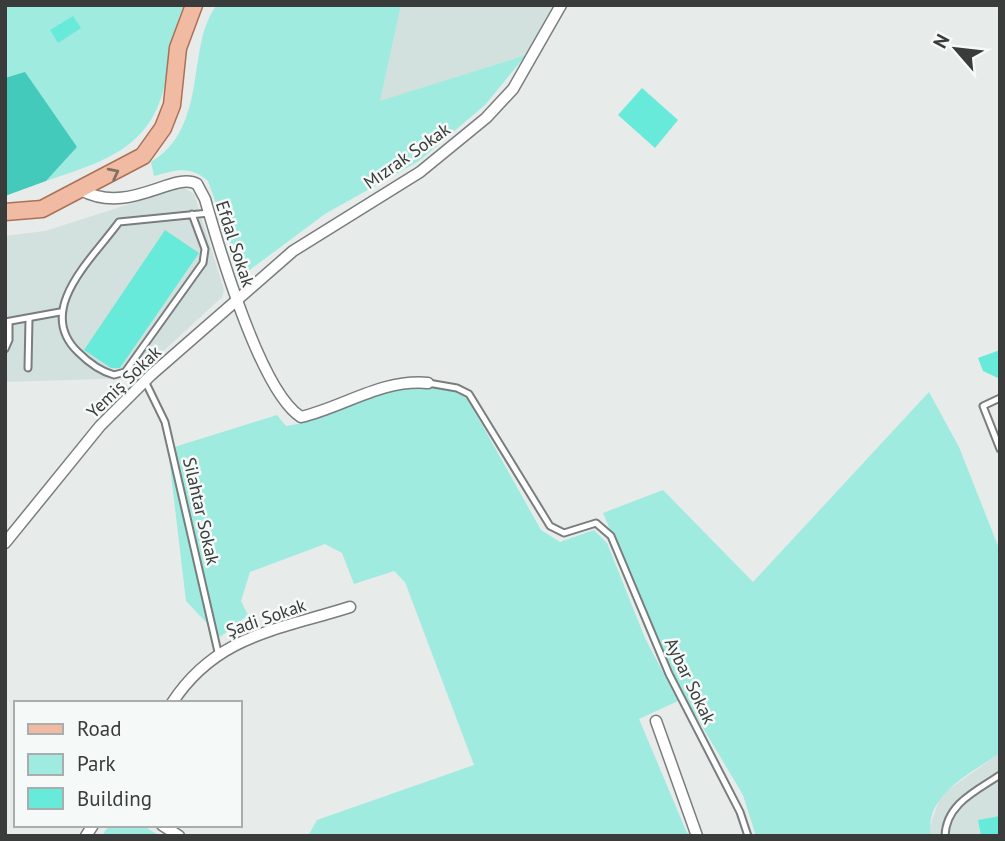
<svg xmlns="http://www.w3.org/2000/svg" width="1005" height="841" font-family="'PT Sans',sans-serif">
<rect width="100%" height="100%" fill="#e7ebea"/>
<!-- built -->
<g fill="#d3e1de">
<path d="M401 5H553L526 55 379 102Z"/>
<path d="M183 187 194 194 224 290 222 297 134 378 5 382V236L45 231Z"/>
<path d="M1000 753V836H931L929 829 941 795Z"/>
</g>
<!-- green -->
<g fill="#9febdf">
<path d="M5 5H184C173 29 171 54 166 79 153 148 105 161 46 181L77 147 5 78Z"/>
<path d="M217 5H401L380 101 526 55 485 105 419 161 325 214 247 272 240 271 208 181C190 165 176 170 154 176L151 162C210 127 185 45 217 5Z"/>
<path d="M421 386 454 391 467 398 541 530 560 542 594 530 607 543 645 638 678 701 639 719 687 833 692 832 693 836H308L317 820 474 765 405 582 394 571 354 584 342 553 325 544 250 572 241 601 248 615 220 637 186 601 168 449 277 415 286 426 298 424 390 388Z"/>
<path d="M929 392 959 447 1000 551V753C973 772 923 795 931 836H756L743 795 671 674 603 513 663 490 753 582Z"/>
<path d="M109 825H142L160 836H102Z"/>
</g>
<!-- forest -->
<path fill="#43cabb" d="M25 72 77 147 46 181 5 196V78Z"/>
<!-- building -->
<g fill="#68eada">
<path d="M73 16 81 28 58 43 50 30Z"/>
<path d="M642 88 678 120 655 148 618 115Z"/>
<path d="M165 230 199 253 120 368H111L84 350Z"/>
<path d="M1000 350V379L983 371 978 358Z"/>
<path d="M1000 816V836H981L978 820Z"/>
</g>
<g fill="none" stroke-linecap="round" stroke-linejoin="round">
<defs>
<g id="service">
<path d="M192 214 205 249 203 263 125 372 114 375C100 371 88 362 78 352 34 310 93 258 119 222L209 213"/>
<path d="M5 322 60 312"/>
<path d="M5 349 9 340V322"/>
<path d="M28 368 29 319"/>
<path d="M145 381 165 422 218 652"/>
<path d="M428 383 457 388 469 394 550 526 564 533 596 523 611 536 669 674 740 812 748 836"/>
<path d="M1000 398 983 406 1000 449"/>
<path d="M945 836C946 804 976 791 1000 775"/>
</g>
<g id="minor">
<path d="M81 190C129 216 173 171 197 184L205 199C219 248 261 392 301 417 346 406 381 379 428 383"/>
<path d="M5 543 100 426 151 375 293 251 420 172 486 118 513 89 561 5"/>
<path d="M172 703C216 635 278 630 350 607"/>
<path d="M656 721 697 836"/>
<path d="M162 825 179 836"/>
<path d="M86 836 93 825"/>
</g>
<path id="primary" d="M5 212 42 209 143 156 163 128 172 105 178 48 194 5"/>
</defs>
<!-- service casing -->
<use href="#service" stroke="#7a7d7d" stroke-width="9"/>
<!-- minor casing -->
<use href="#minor" stroke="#7a7d7d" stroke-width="13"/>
<!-- primary casing -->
<use href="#primary" stroke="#ab7157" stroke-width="19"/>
<!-- service -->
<use href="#service" stroke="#fff" stroke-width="5"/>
<!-- minor -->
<use href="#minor" stroke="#fff" stroke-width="10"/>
<!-- primary -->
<use href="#primary" stroke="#f1bba3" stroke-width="16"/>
</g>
<!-- one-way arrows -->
<defs><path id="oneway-chevron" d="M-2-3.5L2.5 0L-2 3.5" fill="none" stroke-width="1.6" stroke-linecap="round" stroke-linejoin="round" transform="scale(1.75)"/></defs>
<use stroke="#836f65" href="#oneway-chevron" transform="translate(114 173) rotate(-27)"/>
<g text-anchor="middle" stroke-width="5" stroke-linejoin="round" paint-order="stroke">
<!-- street labels -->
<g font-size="18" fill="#3a3c3c" stroke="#f5f9f8">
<text transform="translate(407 156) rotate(-35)" y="6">Mızrak Sokak</text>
<text transform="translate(235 244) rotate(72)" y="6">Efdal Sokak</text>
<text transform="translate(124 382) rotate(-44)" y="6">Yemiş Sokak</text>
<text transform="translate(201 511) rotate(77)" y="6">Silahtar Sokak</text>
<text transform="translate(266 618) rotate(-19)" y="6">Şadi Sokak</text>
<text transform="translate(690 681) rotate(64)" y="6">Aybar Sokak</text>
</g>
</g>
<!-- border -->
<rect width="1005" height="841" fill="none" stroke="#3a3c3c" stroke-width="14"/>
<!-- legend -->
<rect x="14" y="701" width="228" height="126" fill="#f5f9f8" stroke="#aaadad" stroke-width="2"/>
<rect x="28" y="724" width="35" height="10" fill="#f1bba3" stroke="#aaadad" stroke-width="2"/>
<text x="77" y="736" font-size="21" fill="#3a3c3c">Road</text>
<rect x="28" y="754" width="35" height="21" fill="#9febdf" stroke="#aaadad" stroke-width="2"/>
<text x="77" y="771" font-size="21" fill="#3a3c3c">Park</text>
<rect x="28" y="788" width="35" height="21" fill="#68eada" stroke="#aaadad" stroke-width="2"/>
<text x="77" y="806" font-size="21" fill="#3a3c3c">Building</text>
<!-- north arrow -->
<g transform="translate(956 49) rotate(298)" stroke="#f5f9f8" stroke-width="5" paint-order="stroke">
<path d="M0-5L12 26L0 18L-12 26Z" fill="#3a3c3c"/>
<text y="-10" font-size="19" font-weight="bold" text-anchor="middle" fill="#3a3c3c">N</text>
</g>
</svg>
